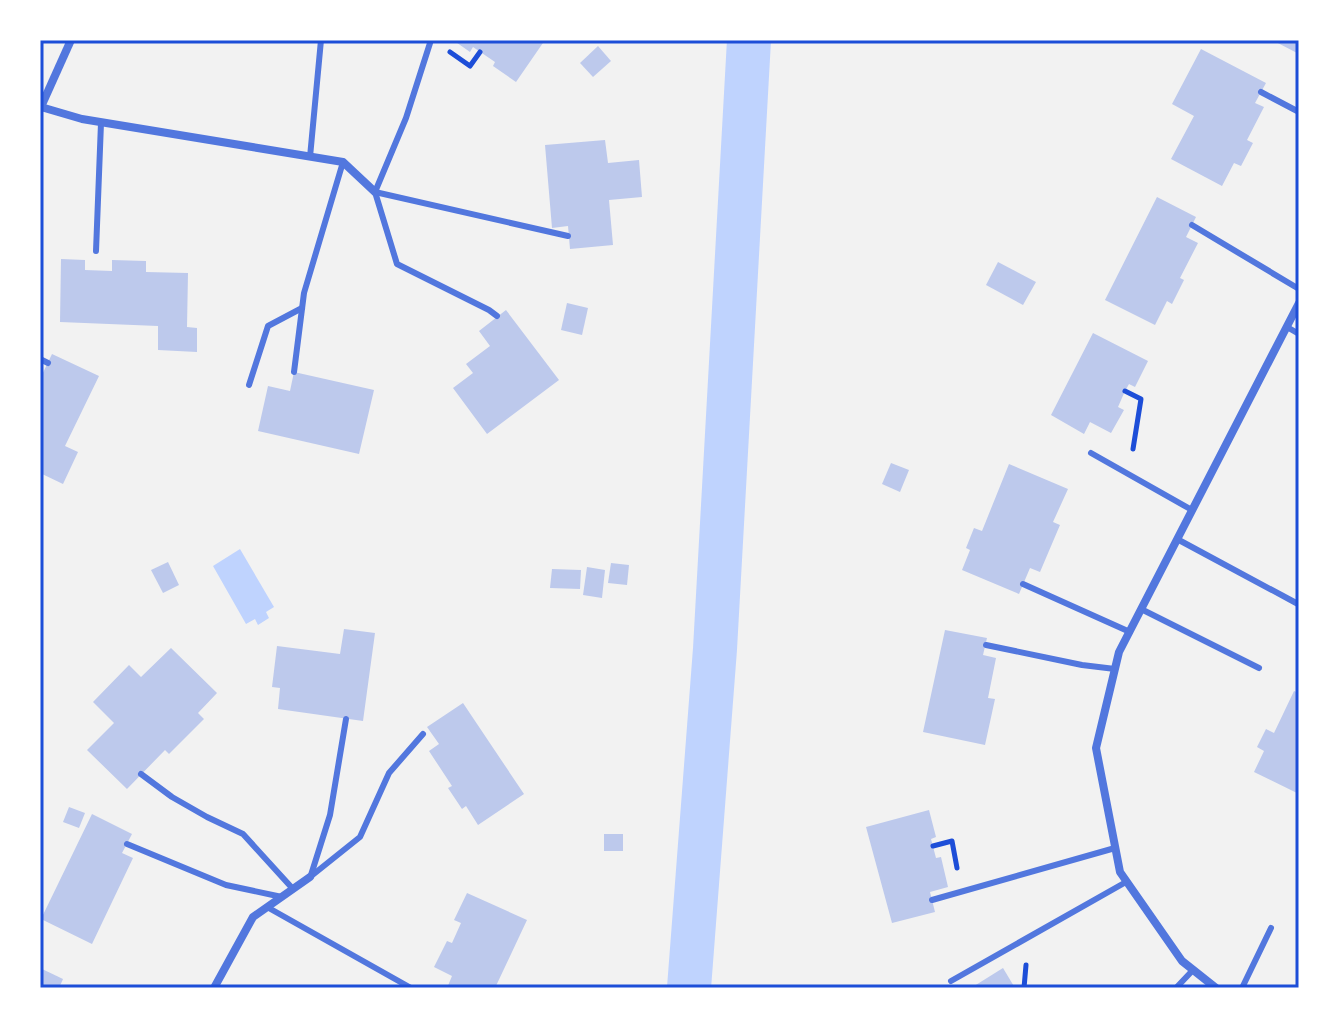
<svg xmlns="http://www.w3.org/2000/svg" width="1339" height="1028" font-family="'Fira Sans Condensed',sans-serif">
<rect width="100%" height="100%" fill="#f2f2f2"/>
<!-- water -->
<path fill="#bfd3fe" d="M240 549 274 607 266 612 269 618 258 625 255 619 246 624 213 566Z"/>
<g fill="none" stroke-linecap="round" stroke-linejoin="round">
<!-- canal -->
<path stroke="#bfd3fe" stroke-width="44" d="M689 988 715 649 749 40"/>
</g>
<!-- building -->
<g fill="#bdc9ec">
<path d="M453 40H545L516 82 493 66 495 62 473 47 470 52Z"/>
<path d="M1272 40H1299V54Z"/>
<path d="M598 46 611 61 593 77 580 63Z"/>
<path d="M1201 49 1266 83 1255 103 1264 107 1247 140 1253 143 1241 166 1234 163 1222 186 1171 159 1194 116 1172 104Z"/>
<path d="M605 140 608 163 639 160 642 197 609 200 613 245 570 249 568 226 552 228 545 145Z"/>
<path d="M1157 197 1196 217 1186 237 1198 243 1180 278 1184 280 1172 304 1167 301 1155 325 1105 300Z"/>
<path d="M61 259 85 260V270L112 271V260L146 261V272L188 273 187 327 197 328V352L158 350V326L60 322Z"/>
<path d="M998 262 1036 282 1023 305 986 285Z"/>
<path d="M567 303 588 308 582 335 561 330Z"/>
<path d="M506 310 559 380 487 434 453 388 473 373 466 364 490 346 479 331Z"/>
<path d="M1093 333 1148 361 1135 387 1129 384 1125 391 1118 407 1124 410 1111 433 1090 422 1084 434 1051 415Z"/>
<path d="M52 354 99 376 65 446 78 452 63 484 40 473V379Z"/>
<path d="M294 372 374 390 359 454 258 431 268 386 290 391Z"/>
<path d="M891 463 909 470 900 492 882 484Z"/>
<path d="M1009 464 1068 489 1053 522 1060 525 1040 572 1030 568 1019 594 962 570 970 550 966 548 974 528 982 531Z"/>
<path d="M168 562 179 585 163 593 151 570Z"/>
<path d="M611 563 629 565 627 585 608 583Z"/>
<path d="M587 567 605 570 602 598 583 595Z"/>
<path d="M552 569 581 570 580 589 550 588Z"/>
<path d="M344 629 375 633 363 721 278 709 280 688 272 687 277 646 340 654Z"/>
<path d="M945 630 987 638 983 655 996 658 988 698 995 699 985 745 923 732Z"/>
<path d="M171 648 217 693 198 713 204 719 169 754 165 750 127 789 87 750 114 723 93 702 129 665 141 677Z"/>
<path d="M1294 691 1299 693V794L1254 772 1264 751 1257 747 1266 729 1274 733Z"/>
<path d="M463 703 524 794 478 825 466 806 462 809 448 788 452 786 429 751 439 744 427 727Z"/>
<path d="M69 807 85 813 79 828 63 822Z"/>
<path d="M929 810 936 837 931 839 936 858 941 857 948 887 930 892 935 912 892 923 866 827Z"/>
<path d="M92 814 132 834 122 853 133 858 92 944 41 919Z"/>
<rect x="604" y="834" width="19" height="17"/>
<path d="M467 893 527 920 495 988H447L452 976 434 967 447 941 452 943 461 923 454 920Z"/>
<path d="M40 968 63 979 59 988H40Z"/>
<path d="M1003 968 1015 988H971Z"/>
</g>
<g fill="none" stroke-linecap="round" stroke-linejoin="round">
<!-- path -->
<g stroke="#1d4ed8" stroke-width="5">
<path d="M450 52 470 66 480 52"/>
<path d="M1125 391 1141 399 1133 449"/>
<path d="M933 846 952 841 957 868"/>
<path d="M1024 988 1026 965"/>
</g>
<!-- service -->
<g stroke="#5277de" stroke-width="6">
<path d="M431 40 406 118 375 192 397 264 489 310 497 316"/>
<path d="M1261 92 1299 112"/>
<path d="M310 157 321 40"/>
<path d="M375 192 568 236"/>
<path d="M1192 225 1299 289"/>
<path d="M96 251 101 123"/>
<path d="M1287 327 1299 334"/>
<path d="M40 359 48 363"/>
<path d="M294 372 304 293 343 162"/>
<path d="M249 385 268 326 302 308"/>
<path d="M1091 453 1192 510"/>
<path d="M1177 539 1298 604"/>
<path d="M1023 584 1130 632"/>
<path d="M1141 609 1259 668"/>
<path d="M986 645 1082 665 1115 669"/>
<path d="M141 774 172 797 207 817 243 834 293 889"/>
<path d="M127 844 226 885 282 897"/>
<path d="M311 875 330 815 346 719"/>
<path d="M310 877 360 837 389 773 423 734"/>
<path d="M932 900 1115 848"/>
<path d="M267 907 411 988"/>
<path d="M951 981 1126 882"/>
<path d="M1176 988 1193 970"/>
<path d="M1242 988 1271 928"/>
</g>
<!-- minor -->
<g stroke="#5277de" stroke-width="8">
<path d="M41 107 82 119 343 162 375 192"/>
<path d="M40 109 71 40"/>
<path d="M214 988 253 917 310 877"/>
<path d="M1216 988 1182 961 1120 872 1096 748 1119 652 1299 303"/>
</g>
</g>
<!-- border -->
<rect width="1339" height="1028" fill="none" stroke="#ffffff" stroke-width="84"/>
<rect x="42" y="42" width="1255" height="944" fill="none" stroke="#1d4ed8" stroke-width="3"/>
</svg>
